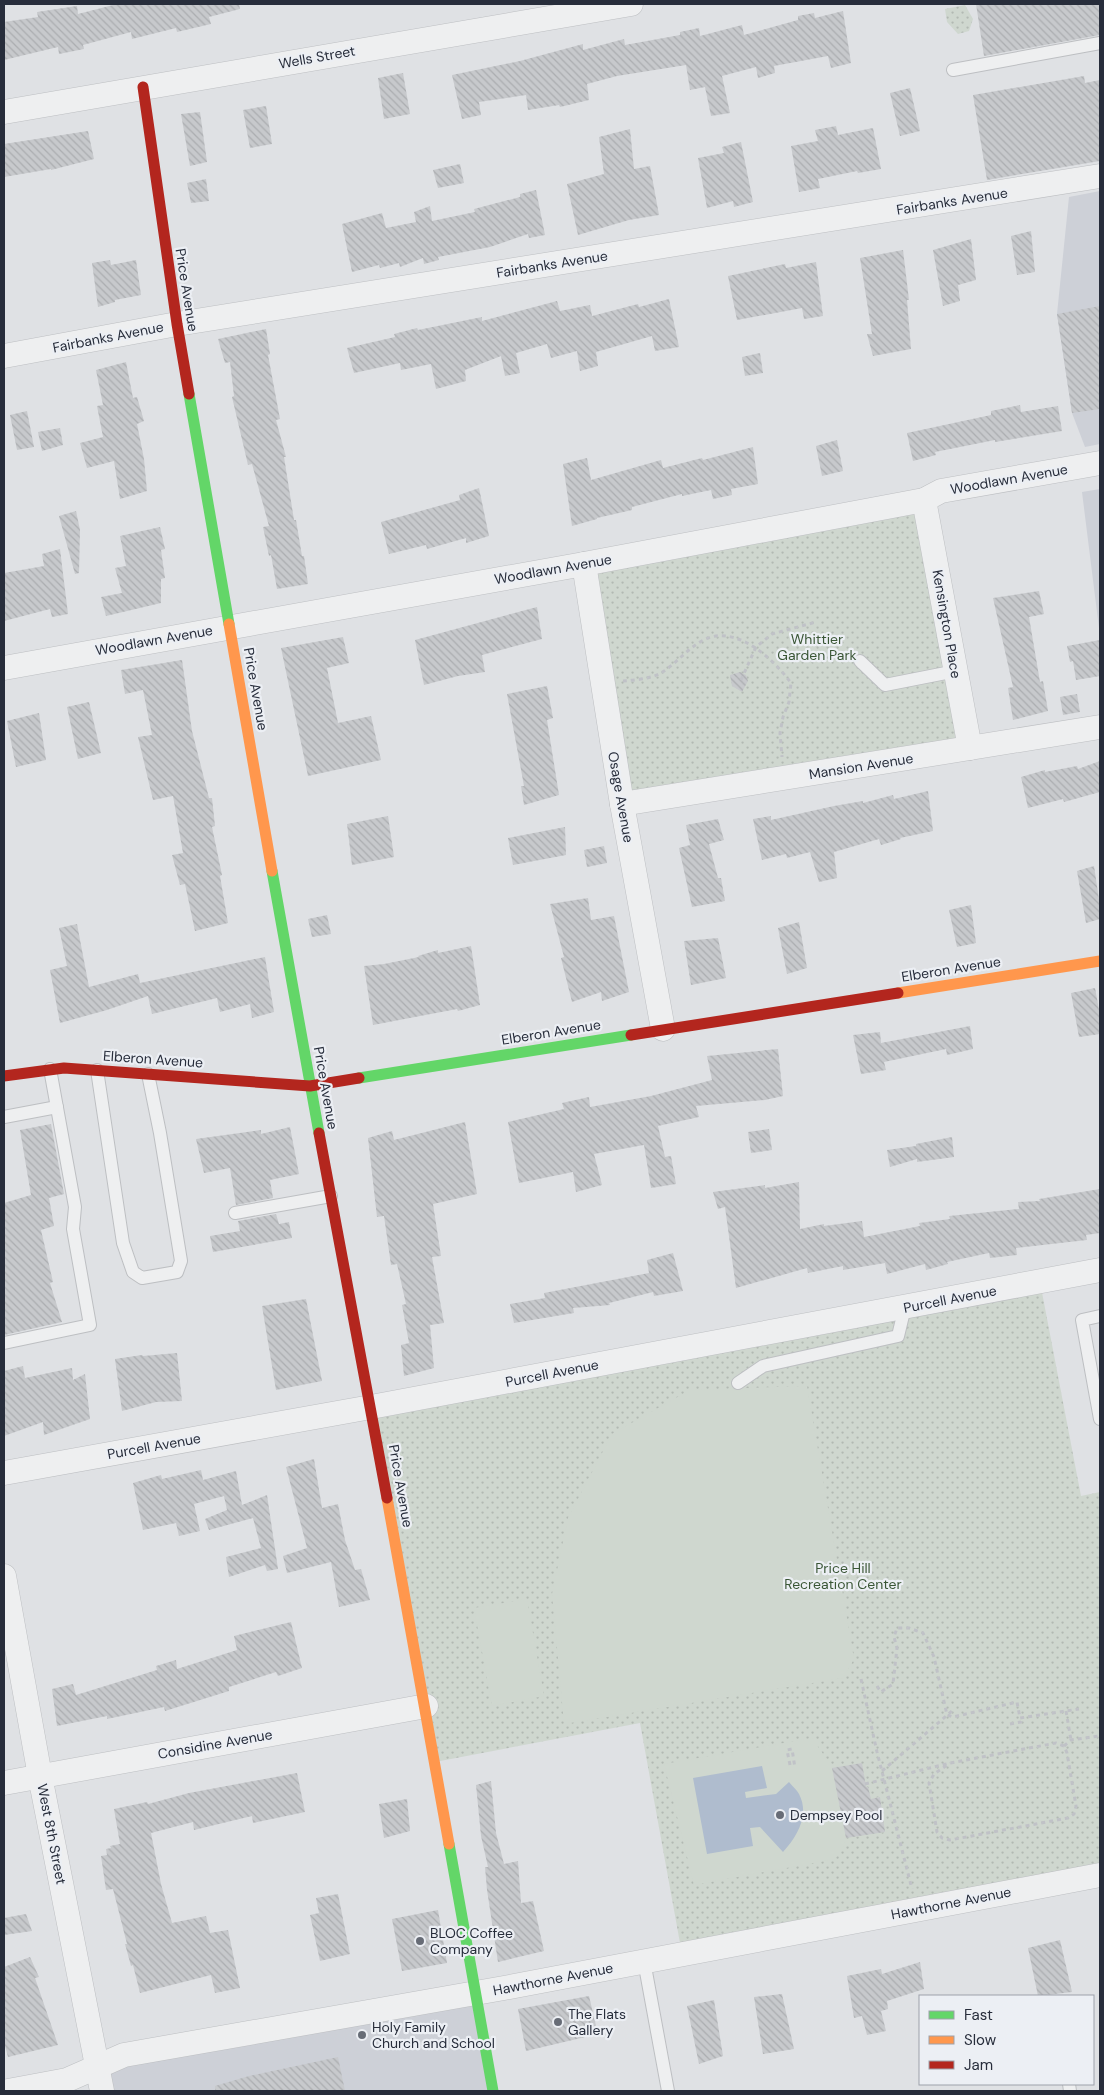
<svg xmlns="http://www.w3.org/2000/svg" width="1104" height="2095" font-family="'DM Sans',sans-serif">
<defs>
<pattern id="green-dots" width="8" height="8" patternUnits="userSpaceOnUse" patternTransform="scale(1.25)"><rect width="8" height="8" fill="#cfd7cf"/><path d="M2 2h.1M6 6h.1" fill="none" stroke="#b2b9b3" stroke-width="1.8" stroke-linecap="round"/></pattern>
<pattern id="building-back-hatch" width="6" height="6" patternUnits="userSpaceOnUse" patternTransform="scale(1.25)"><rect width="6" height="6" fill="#c7c9cc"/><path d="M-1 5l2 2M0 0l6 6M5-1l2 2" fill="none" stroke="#abadb0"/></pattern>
</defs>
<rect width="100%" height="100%" fill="#dfe1e4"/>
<!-- built -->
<g fill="#cdd0d7">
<path d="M1100 191V444L1085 447 1072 413 1057 314 1069 197Z"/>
<path d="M1100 489V636L1082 492Z"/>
<path d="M474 1993 493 2091H102L98 2065Z"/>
</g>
<!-- green -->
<g fill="url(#green-dots)">
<path d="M965 5 973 19 969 31 958 34 947 22 945 9Z"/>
<path d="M924 500 970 748 622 804 584 564Z"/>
<path d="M1040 1282 1081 1496 1100 1492V1875L682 1954 640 1723 435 1762 371 1407Z"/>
</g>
<!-- pitch -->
<g fill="#cfd7cf">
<path d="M807 1386 854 1659 843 1678 564 1724 552 1594 568 1518 612 1434 690 1390Z"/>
<path d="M527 1599 544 1696 492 1706 474 1608Z"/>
<path d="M812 1738 832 1767 862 1763 866 1787H868L871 1799 879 1797 885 1832 846 1838 844 1846 835 1859 694 1885 664 1764Z"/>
</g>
<!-- water -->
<path fill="#afbcce" d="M762 1766 767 1788 745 1792 746 1798 776 1794 789 1782C792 1786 797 1790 799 1794 810 1815 797 1837 783 1852L760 1827 750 1828 753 1846 707 1854 693 1778Z"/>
<!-- building -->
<g fill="url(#building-back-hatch)">
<path d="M117 4H239L240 9 209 17 211 24 177 32 176 28 132 39 131 32 83 45 84 49 59 54 58 47 4 60V22L38 17 37 12 77 6 78 14Z"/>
<path d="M976 4H1100V35L984 56Z"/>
<path d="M843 11 851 63 831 68 828 56 774 66 775 73 758 78 756 67 722 76 730 113 711 116 705 87 690 90 686 65 617 76 587 84 589 100 560 107 559 105 528 110 526 95 479 102 481 115 462 119 452 75 520 61 583 44V50L624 39 625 45 680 35V32L699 28 700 36 742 25 744 35 798 20V16L814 13 815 18Z"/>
<path d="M403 73 410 114 384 119 378 78Z"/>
<path d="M1084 76 1085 83 1100 80V161L987 180 973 95Z"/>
<path d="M910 88 920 131 900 136 890 93Z"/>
<path d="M266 106 272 144 250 148 243 110Z"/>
<path d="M200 112 207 162 190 166 181 114Z"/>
<path d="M836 126 838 135 873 128 881 169 858 173 857 171 818 179 820 188 799 192 791 146 818 141 815 130Z"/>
<path d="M630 129 634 169 650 166 659 215 629 220 578 235 567 184 604 174 599 137Z"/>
<path d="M88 131 94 159 51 170V169L4 177V144Z"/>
<path d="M741 142 753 202 734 207 733 201 707 208 698 158 724 153 722 147Z"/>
<path d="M460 164 464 183 438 188 433 170Z"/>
<path d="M206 179 209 201 191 203 187 183Z"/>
<path d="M536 190 545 235 529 238 528 234 490 247 438 257 439 260 424 264 423 258 400 267 399 263 380 268 379 265 352 272 342 224 382 213 386 228 416 222 414 212 430 206 432 221 475 212 474 209 520 197V194Z"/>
<path d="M1031 231 1035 272 1017 275 1011 236Z"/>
<path d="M971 239 976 280 958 285 960 301 943 306 933 250Z"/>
<path d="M903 250 909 300H907L911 349 873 356 867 334H872L860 258Z"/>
<path d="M110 260 111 265 136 260 141 295 115 300V302L98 307 92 263Z"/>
<path d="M816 262 823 316 804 319 802 308 737 320 728 276 785 264 786 268Z"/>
<path d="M669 299 679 347 655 351 652 336 596 352 598 366 580 371 577 351 551 358 547 344 516 353 520 373 505 376 501 356 465 370 466 381 436 389 431 364 401 370 400 363 354 373 347 348 395 337 394 334 417 328 418 330 482 317V321L557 301 560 311 590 305 592 316 638 304 639 307Z"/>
<path d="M1100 306V409L1072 413 1057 314Z"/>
<path d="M266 329 270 354 268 355 280 419 276 420 286 457H284L294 520H296L302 556H304L308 584 277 589 271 555 269 556 263 527 269 526 252 464 248 465 232 397 234 396 230 362 225 363 218 339Z"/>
<path d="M760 353 763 373 745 376 742 357Z"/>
<path d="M126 362 133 398 137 397 144 421 137 424 144 459 147 491 120 499 114 461 87 468 80 443 103 437 97 406 103 405 96 370Z"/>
<path d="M1020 405 1021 412 1058 406 1062 431 995 442V440L935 452 936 455 913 461 907 433 991 415V411Z"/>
<path d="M27 411 34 447 17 450 10 415Z"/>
<path d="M60 428 63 445 42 451 38 432Z"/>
<path d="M837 440 843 471 822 476 816 446Z"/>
<path d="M753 447 758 484 731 489 732 495 713 499 711 490 682 496V494L632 507V510L597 518V519L572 526 563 464 587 458 591 480 661 460 663 468 702 458 703 460Z"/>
<path d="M479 488 489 536 466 543V538L427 549 426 545 389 554 381 522 460 500 459 495Z"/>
<path d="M76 511 80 530 79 573 75 574 59 516Z"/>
<path d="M160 527 165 549 161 550 165 578 161 579V603L106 616 101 597 122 593 115 568 126 566 120 536Z"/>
<path d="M60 549 68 614 52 617 50 609 4 621V573L44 566 42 554Z"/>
<path d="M1039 591 1044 614 1029 617 1040 682 1043 681 1048 711 1013 720 1008 688 1013 687 993 598Z"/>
<path d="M537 607 542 639 482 655 485 672 458 676 424 685 415 640Z"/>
<path d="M343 637 349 663 327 668 338 723 371 716 381 760 308 776 281 648Z"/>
<path d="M1100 640V676L1076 680 1073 661 1070 662 1067 646Z"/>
<path d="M182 660 192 731 209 798H212L215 826 212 827 222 875 220 876 228 923 195 931 185 884 180 885 172 855 183 853 173 796 153 800 138 737 152 735 143 690 125 694 121 670Z"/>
<path d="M740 672 746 675 748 681 742 692 732 686 730 675Z"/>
<path d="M547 686 553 718 547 720 559 795 524 805 521 786H524L507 694Z"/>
<path d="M1077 694 1080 712 1063 715 1060 697Z"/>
<path d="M89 702 101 753 78 759 67 707Z"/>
<path d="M39 713 46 760 16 767 7 721Z"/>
<path d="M1100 761V792L1064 802 1063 799 1028 808 1021 777 1045 770V772L1077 766 1078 769Z"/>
<path d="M928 791 933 831 900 838 901 839 881 845 879 839 834 852 837 878 819 882 810 852 787 858 786 854 762 860 753 819 771 816V820L834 806 863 801V803L893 795 894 799Z"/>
<path d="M388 816 394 857 352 865 347 824Z"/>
<path d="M718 819 724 840 709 844 718 878H721L725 901 692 907 679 848 690 845 686 825Z"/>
<path d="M565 827 566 855 513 865 508 838Z"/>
<path d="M604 846 607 863 587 867 584 850Z"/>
<path d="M1094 866 1100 906V919L1086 923 1077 871Z"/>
<path d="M588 898 591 920 614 916 629 992 602 1001 601 992 572 1002 561 958 564 957 550 904Z"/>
<path d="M971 905 976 943 957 947 949 910Z"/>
<path d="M327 915 331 934 312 937 308 919Z"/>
<path d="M799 922 807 968 787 974 778 928Z"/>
<path d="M77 924 89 987 138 974 140 983 265 957 274 1012 252 1018 250 1004 220 1012 217 998 152 1014 148 996 107 1010 60 1023 50 970 67 966 59 928Z"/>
<path d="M718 938 726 978 691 985 684 941Z"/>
<path d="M471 946 480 1005 458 1011 457 1009 373 1025 364 966 384 964 419 957 418 956 438 950V953Z"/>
<path d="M1095 988 1100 1015V1034L1079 1037 1071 993Z"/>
<path d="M970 1026 973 1049 947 1055 946 1049 884 1062 886 1070 861 1074 853 1035 880 1032 881 1043Z"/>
<path d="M778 1049 783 1096 765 1100 696 1106 699 1117 658 1126 665 1157 671 1156 676 1184 651 1188 644 1145 594 1154 602 1185 576 1192 573 1172 519 1183 508 1122 564 1109 562 1103 589 1097 590 1107 651 1096 712 1080 707 1056Z"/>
<path d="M465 1122 477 1194 433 1204 441 1256 432 1257 444 1323 430 1325 434 1368 404 1376 401 1345 409 1343 402 1305 406 1304 397 1264 391 1265 384 1216 377 1217 368 1138 392 1131 394 1140Z"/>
<path d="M51 1124 64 1194 49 1198 54 1226 41 1230 53 1282 50 1283 62 1322 4 1335V1203L31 1195 20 1130Z"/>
<path d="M290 1127 299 1174 270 1180 273 1198 236 1205 230 1168 204 1173 196 1139 261 1130V1134Z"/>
<path d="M769 1129 772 1150 751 1153 748 1132Z"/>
<path d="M952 1137 954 1157 917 1162V1159L890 1167 887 1150 916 1146V1144Z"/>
<path d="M799 1182 800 1229 824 1224V1226L862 1221 864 1237 920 1226 919 1223 950 1219 949 1216 1019 1209 1018 1202 1040 1201 1039 1199 1100 1189V1233L1086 1235 1087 1240 1016 1248 1017 1255 990 1258 989 1253 947 1262 948 1264 926 1270 925 1264 887 1274 885 1263 843 1270V1266L808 1273 807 1268 736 1288 725 1207 718 1209 713 1192 765 1185V1188Z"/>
<path d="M276 1214 279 1224 289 1222 292 1238 213 1252 210 1236 240 1231 238 1221Z"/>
<path d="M673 1253 683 1291 654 1296 653 1292 609 1303 610 1305 573 1308 574 1313 514 1323 510 1304 545 1298 544 1293 649 1273 647 1260Z"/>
<path d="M306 1299 322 1381 276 1390 262 1306Z"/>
<path d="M177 1353 182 1401 156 1402 122 1411 115 1359 142 1355 143 1356Z"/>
<path d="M23 1366 25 1378 72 1368 73 1380 85 1374 90 1419 44 1435 43 1422 4 1436V1371Z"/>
<path d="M314 1459 322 1508 338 1504 345 1540 355 1570 361 1569 370 1600 339 1607 331 1562 287 1573 283 1556 307 1548 286 1467Z"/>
<path d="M201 1470 203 1480 236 1471 242 1505 267 1495 278 1569 267 1571 265 1565 229 1577 226 1557 261 1548 253 1518 209 1530 205 1519 227 1510 224 1496 194 1504 200 1531 179 1536 176 1523 143 1530 133 1483 161 1475 162 1479Z"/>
<path d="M291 1622 302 1668 278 1676 276 1672 229 1687V1691L165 1711 164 1707 107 1719V1716L57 1726 52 1689 73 1684 76 1695 157 1670 156 1666 176 1660 177 1669 237 1650 234 1636Z"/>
<path d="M862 1763 866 1787H868L871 1799 880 1797 885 1832 846 1838 832 1768Z"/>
<path d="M297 1773 305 1812 253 1823 252 1816 194 1830 193 1822 151 1833 161 1884 172 1923 206 1916 210 1933 228 1930 240 1988 215 1993 211 1975 140 1993 133 1965 131 1966 125 1944H127L113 1889 106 1890 101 1856 107 1855 106 1849 111 1848 110 1846 120 1844 114 1809 147 1802 148 1804 189 1793Z"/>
<path d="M491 1781 496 1833 504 1864 518 1861 521 1903 533 1901 544 1951 498 1962 487 1890 485 1867H488L481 1836 476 1785Z"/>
<path d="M407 1799 410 1831 384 1838 379 1804Z"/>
<path d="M338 1894 350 1954 320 1961 310 1915 319 1913 316 1898Z"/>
<path d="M438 1910 447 1963 402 1971 392 1919Z"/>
<path d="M26 1914 32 1931 4 1935V1918Z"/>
<path d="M1060 1940 1072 1992 1038 1996 1028 1948Z"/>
<path d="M30 1957 39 1977 35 1978 58 2045 8 2057 4 2042V1967Z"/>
<path d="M920 1962 924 1989 887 2001 888 2009 881 2011 886 2031 867 2035 862 2016 854 2018 847 1976 881 1969 882 1974Z"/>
<path d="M782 1994 794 2049 763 2054 754 1997Z"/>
<path d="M589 1996 598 2034 526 2051 518 2009Z"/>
<path d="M714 2000 723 2056 699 2064 687 2006Z"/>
<path d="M338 2057 345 2091H215V2086L249 2076Z"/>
</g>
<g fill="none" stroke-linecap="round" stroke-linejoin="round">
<defs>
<g id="lane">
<path d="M953 70 1100 43"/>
<path d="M860 661 885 685 956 671"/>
<path d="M97 1070 123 1243 133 1272 142 1278 177 1272 181 1261 160 1133 148 1074"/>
<path d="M4 1117 57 1107"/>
<path d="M235 1213 331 1196"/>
<path d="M1100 1316 1082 1320 1100 1419"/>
<path d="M4 1343 90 1325 73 1229 75 1207 50 1069"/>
<path d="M738 1383 763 1366 898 1336 905 1307"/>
<path d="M644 1961 668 2091"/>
<path d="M1069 2084 1070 2091"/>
</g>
<g id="street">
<path d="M4 112 631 4"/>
<path d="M4 356 177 324 1100 176"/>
<path d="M924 500 970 748"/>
<path d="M584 564 622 804 663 1029"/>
<path d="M4 668 584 564 924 500 941 491 1100 463"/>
<path d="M622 804 1100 727"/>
<path d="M4 1473 371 1407 1100 1270"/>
<path d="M4 1576 40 1776 102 2091"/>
<path d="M4 1783 426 1706"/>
<path d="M8 2091 67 2080 124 2055 504 1988 1100 1875"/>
</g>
</defs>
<!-- lane casing -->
<use href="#lane" stroke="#bdbfc2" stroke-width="14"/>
<!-- street casing -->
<use href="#street" stroke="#bdbfc2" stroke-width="25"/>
<!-- path -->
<g stroke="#c0c2c7" stroke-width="3" stroke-dasharray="4 4" stroke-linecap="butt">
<path d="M741 680 756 647 772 634 816 622"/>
<path d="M623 681C635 680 650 679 661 673 678 663 691 643 711 637 742 629 775 661 791 683L789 702 783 717 780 733 782 757"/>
<path d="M861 1679 877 1752 912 1889"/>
<path d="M877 1686 881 1692 893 1684 897 1648 894 1637 897 1628H909L923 1633 934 1657 947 1715 953 1717 1017 1702 1020 1718 1079 1709"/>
<path d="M1066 1711 1071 1740"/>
<path d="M1010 1724 1021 1722V1718"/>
<path d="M1064 1746 1071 1740 1099 1736"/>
<path d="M790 1765 787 1750 792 1749 795 1768"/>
<path d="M882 1771 952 1711"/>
<path d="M865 1784 950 1763 1056 1743 1064 1746 1067 1753 1076 1806 1074 1814 1068 1818 950 1840 942 1838 937 1832 929 1783 934 1774 950 1763"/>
</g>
<!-- lane -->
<use href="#lane" stroke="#eeeff0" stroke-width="12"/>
<!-- street -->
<use href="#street" stroke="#eeeff0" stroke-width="24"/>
<!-- fast -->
<g stroke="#63d668" stroke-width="11">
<path d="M189 394 229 624"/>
<path d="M272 871 319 1133"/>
<path d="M359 1078 631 1035"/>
<path d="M449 1844 493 2091"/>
</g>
<!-- slow -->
<g stroke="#ff974d" stroke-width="11">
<path d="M229 624 272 871"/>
<path d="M898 993 1100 961"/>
<path d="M387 1498 449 1844"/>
</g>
<!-- jam -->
<g stroke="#b3261e" stroke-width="11">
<path d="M143 87 177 324 189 394"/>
<path d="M631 1035 898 993"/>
<path d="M4 1076 64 1068 310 1086 359 1078"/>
<path d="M319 1133 387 1498"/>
</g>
</g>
<!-- markers -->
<g fill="#676c76" stroke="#eceff4" stroke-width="2">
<circle cx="780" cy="1815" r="5"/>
<circle cx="420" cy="1941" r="5"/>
<circle cx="558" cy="2022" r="5"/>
<circle cx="362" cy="2035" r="5"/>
</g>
<g text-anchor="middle" stroke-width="4.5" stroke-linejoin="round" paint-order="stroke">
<!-- street labels -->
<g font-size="14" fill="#272d3b" stroke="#eceff4">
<text transform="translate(317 57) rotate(-10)" y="5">Wells Street</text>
<text transform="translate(952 201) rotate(-9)" y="5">Fairbanks Avenue</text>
<text transform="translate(552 264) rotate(-9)" y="5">Fairbanks Avenue</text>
<text transform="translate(187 290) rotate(81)" y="5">Price Avenue</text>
<text transform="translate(108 337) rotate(-11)" y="5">Fairbanks Avenue</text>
<text transform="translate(1009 479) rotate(-10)" y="5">Woodlawn Avenue</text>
<text transform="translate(553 569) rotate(-10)" y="5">Woodlawn Avenue</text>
<text transform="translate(947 624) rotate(80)" y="5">Kensington Place</text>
<text transform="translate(154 640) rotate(-10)" y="5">Woodlawn Avenue</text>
<text transform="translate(256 689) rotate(80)" y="5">Price Avenue</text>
<text transform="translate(861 766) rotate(-9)" y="5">Mansion Avenue</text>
<text transform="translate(621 797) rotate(80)" y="5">Osage Avenue</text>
<text transform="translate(951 969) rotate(-9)" y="5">Elberon Avenue</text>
<text transform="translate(551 1032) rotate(-9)" y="5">Elberon Avenue</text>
<text transform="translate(153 1059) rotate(4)" y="5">Elberon Avenue</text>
<text transform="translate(326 1088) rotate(80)" y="5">Price Avenue</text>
<text transform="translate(950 1299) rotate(-11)" y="5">Purcell Avenue</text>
<text transform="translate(552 1373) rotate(-11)" y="5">Purcell Avenue</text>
<text transform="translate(154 1446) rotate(-10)" y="5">Purcell Avenue</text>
<text transform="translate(401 1486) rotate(80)" y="5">Price Avenue</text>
<text transform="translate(215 1744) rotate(-10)" y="5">Considine Avenue</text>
<text transform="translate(52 1834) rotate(79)" y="5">West 8th Street</text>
<text transform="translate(951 1903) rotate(-11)" y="5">Hawthorne Avenue</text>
<text transform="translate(553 1979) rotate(-11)" y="5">Hawthorne Avenue</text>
</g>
<!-- park labels -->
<g font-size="14" fill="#3a5636" stroke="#eceff4">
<text x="817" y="644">Whittier<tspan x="817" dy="16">Garden Park</tspan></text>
<text x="843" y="1573">Price Hill<tspan x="843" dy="16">Recreation Center</tspan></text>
</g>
<!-- poi labels -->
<g font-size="14" fill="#272d3b" stroke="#eceff4" text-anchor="start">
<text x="790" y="1820">Dempsey Pool</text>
<text x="430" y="1938">BLOC Coffee<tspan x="430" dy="16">Company</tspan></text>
<text x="568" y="2019">The Flats<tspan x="568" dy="16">Gallery</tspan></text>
<text x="372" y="2032">Holy Family<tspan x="372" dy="16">Church and School</tspan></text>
</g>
</g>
<!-- border -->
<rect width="1104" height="2095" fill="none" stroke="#272d3b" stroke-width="10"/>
<!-- legend -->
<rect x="919" y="1995" width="175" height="90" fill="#eceff4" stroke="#9da1aa"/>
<rect x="929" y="2011" width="25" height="8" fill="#63d668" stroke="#9da1aa"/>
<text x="964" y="2020" font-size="15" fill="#272d3b">Fast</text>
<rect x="929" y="2036" width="25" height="8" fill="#ff974d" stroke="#9da1aa"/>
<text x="964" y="2045" font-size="15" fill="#272d3b">Slow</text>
<rect x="929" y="2061" width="25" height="8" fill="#b3261e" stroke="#9da1aa"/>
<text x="964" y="2070" font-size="15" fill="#272d3b">Jam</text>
</svg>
